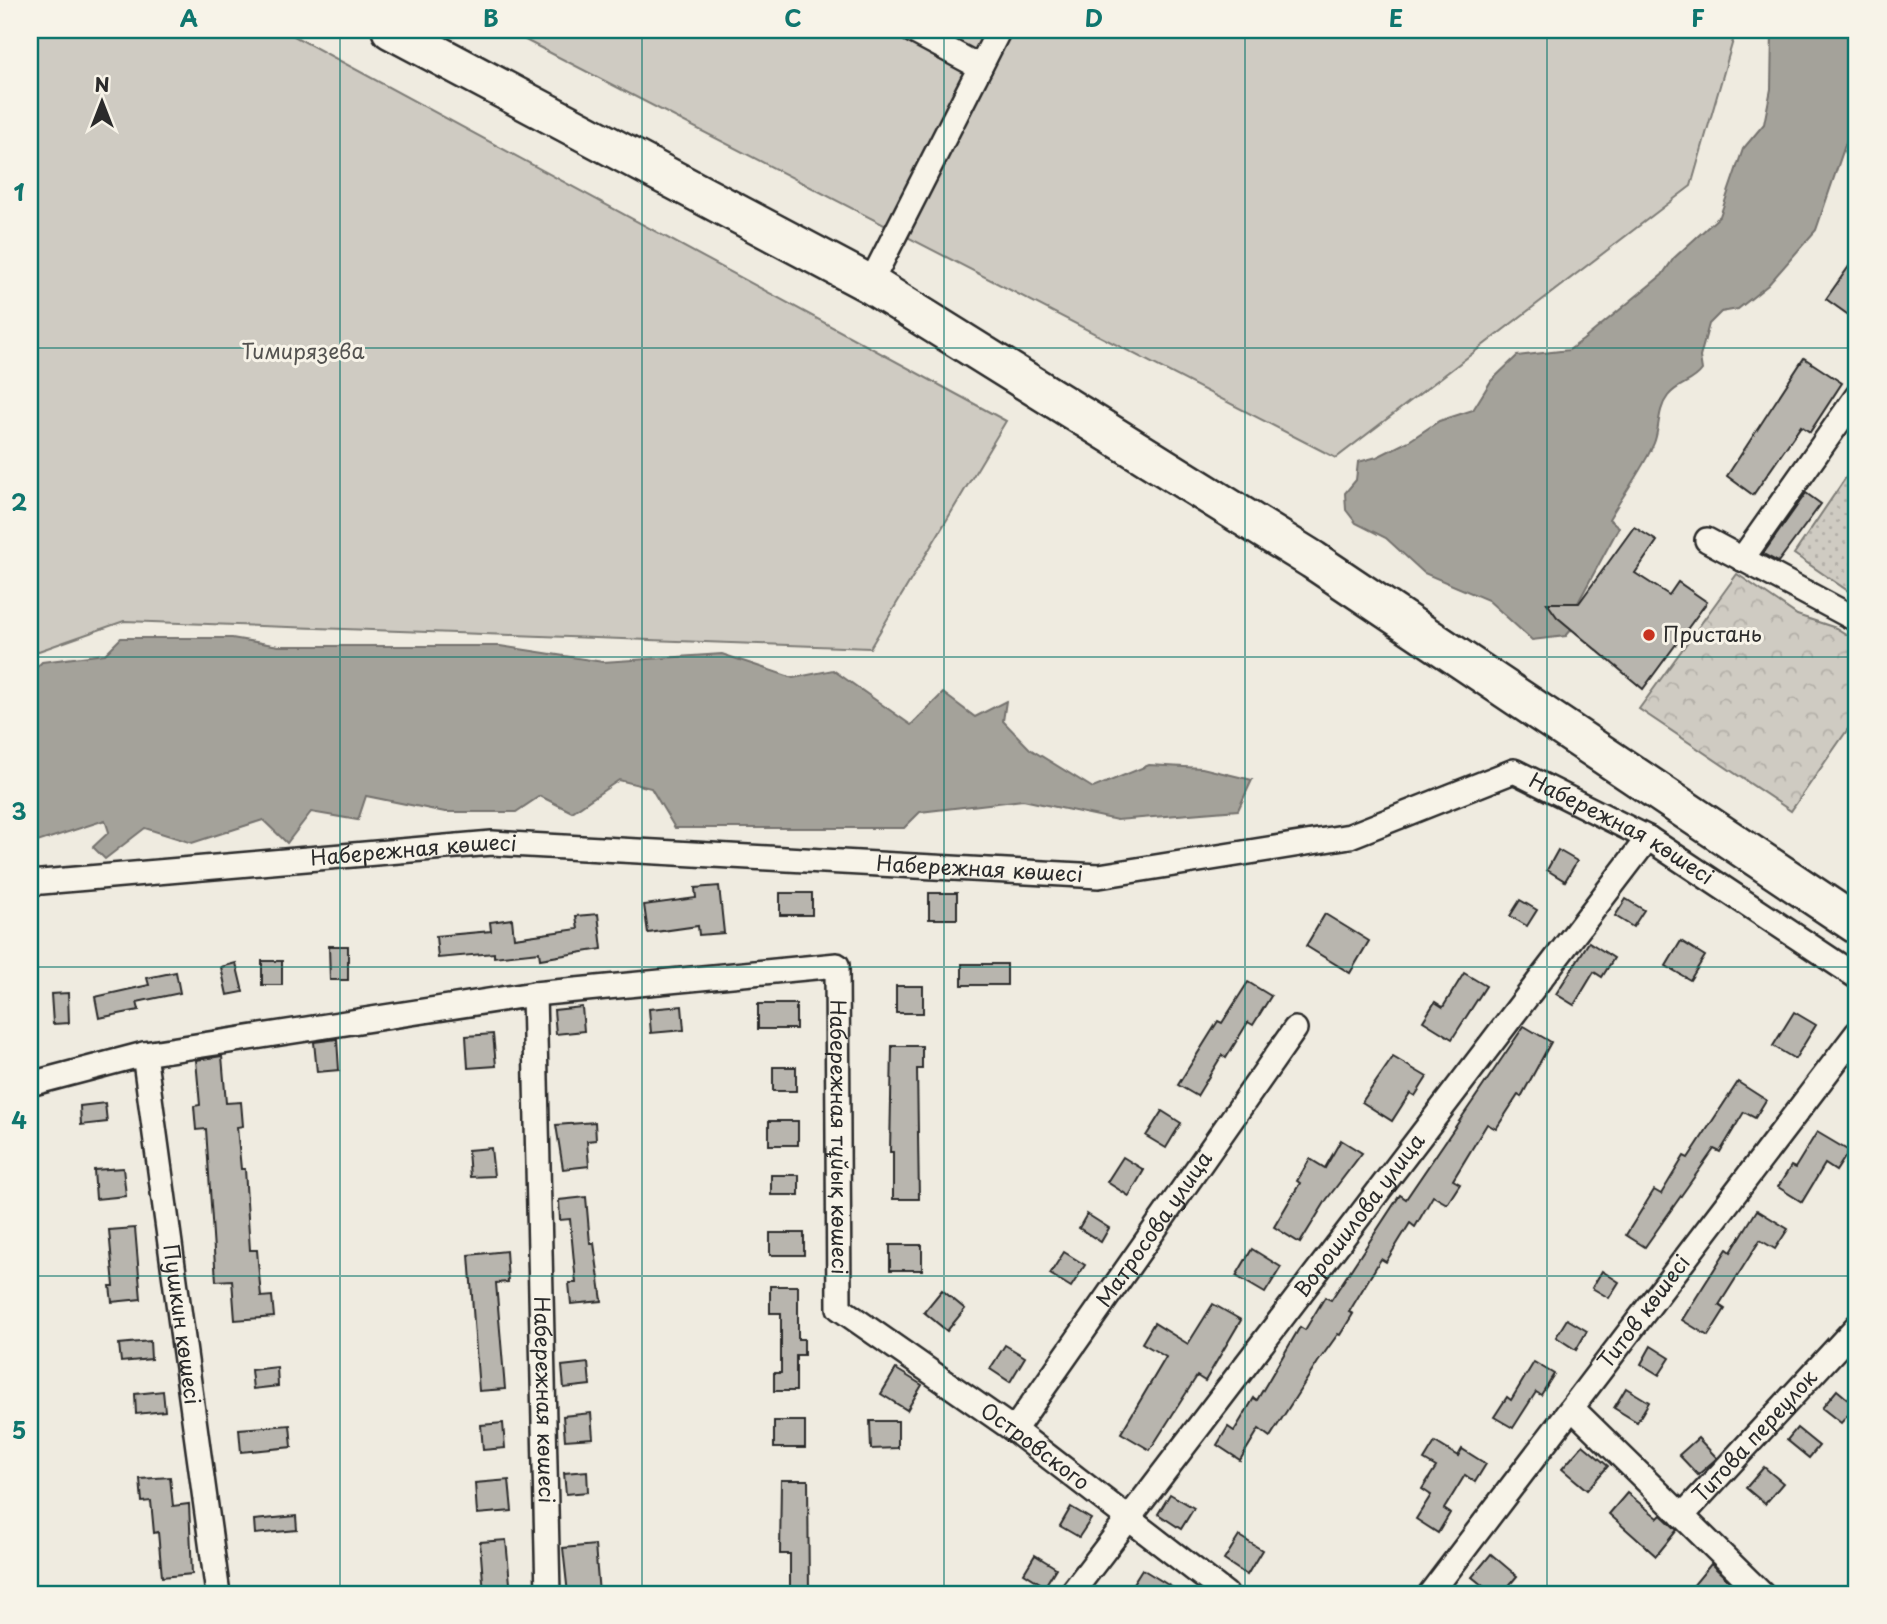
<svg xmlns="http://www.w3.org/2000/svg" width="1887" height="1624" font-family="'Playpen Sans',sans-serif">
<defs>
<pattern id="grass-dots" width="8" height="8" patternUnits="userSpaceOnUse" patternTransform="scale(1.75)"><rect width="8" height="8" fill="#cfcbc2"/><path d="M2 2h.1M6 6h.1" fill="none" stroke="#b2aea7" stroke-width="1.8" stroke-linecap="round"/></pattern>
<pattern id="forest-crowns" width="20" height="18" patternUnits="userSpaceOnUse" patternTransform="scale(1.75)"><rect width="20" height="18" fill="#cfcbc2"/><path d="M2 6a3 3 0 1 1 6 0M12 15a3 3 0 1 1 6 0" fill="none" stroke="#b2aea7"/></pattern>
</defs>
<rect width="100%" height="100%" fill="#efebe0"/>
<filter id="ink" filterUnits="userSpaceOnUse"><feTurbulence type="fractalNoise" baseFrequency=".0143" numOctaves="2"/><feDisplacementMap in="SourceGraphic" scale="14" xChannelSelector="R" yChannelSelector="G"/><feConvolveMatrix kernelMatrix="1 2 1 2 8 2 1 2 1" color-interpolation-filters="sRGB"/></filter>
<g filter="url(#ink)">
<!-- grass -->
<path fill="url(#grass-dots)" stroke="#7d7b76" stroke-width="2" d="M1857 461V597L1794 554Z"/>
<!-- forest -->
<path fill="url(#forest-crowns)" stroke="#7d7b76" stroke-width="2" d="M1737 574 1797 615 1836 628 1857 641V716L1791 811 1639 709Z"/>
<!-- garden -->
<g fill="#cfcbc2" stroke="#7d7b76" stroke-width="2">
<path d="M30 30H283L1006 421 870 648 124 621 30 654Z"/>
<path d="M506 30H1736L1691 186 1336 458Z"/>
</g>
<!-- water -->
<g fill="#a4a29a" stroke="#74726e" stroke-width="2">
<path d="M1772 30H1857V110L1816 230 1768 285 1738 309 1721 312 1709 324 1700 357 1702 370C1693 383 1678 383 1668 396 1657 410 1660 428 1654 443 1643 469 1623 495 1609 519L1619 527 1575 608 1572 629 1566 636 1532 640 1488 600 1424 573 1386 538 1356 523 1346 510 1345 493 1356 480 1358 462 1377 457 1409 441 1439 421 1473 410 1491 381 1517 356 1569 350 1583 340 1662 275 1674 258 1720 216 1743 149 1764 124 1771 89Z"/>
<path d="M121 638H232L279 646H500L603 662 722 654 793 678 833 670 911 725 943 693 975 717 1006 701 1003 721 1030 749 1093 788 1149 765 1202 768 1252 780 1238 810 1117 820 1023 800 920 812 904 828H675L651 788 619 780 572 812 540 796 516 812H445L366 796 358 820 311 812 287 843 263 820 192 843 145 828 105 859 93 847 109 832 105 820 34 843 30 848V674L42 662 105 654Z"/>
</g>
<!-- building -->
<g fill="#b8b5ae" stroke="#2b2b2b" stroke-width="2">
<path d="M1857 255V321L1826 299Z"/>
<path d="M1804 358 1842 383 1810 432 1801 426 1753 495 1727 476Z"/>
<path d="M1806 493 1821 504 1778 562 1763 554Z"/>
<path d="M1634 527 1657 541 1635 573 1669 595 1678 582 1707 602 1643 689 1557 617 1547 603H1579Z"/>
<path d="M1558 850 1577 861 1565 881 1547 870Z"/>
<path d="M719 886 724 933 699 935 698 926 648 933 644 905 696 898 695 888Z"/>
<rect x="780" y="893" width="32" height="22"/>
<rect x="929" y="893" width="28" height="26"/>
<path d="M1626 899 1644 910 1633 927 1615 916Z"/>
<path d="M1520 900 1537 910 1527 926 1510 916Z"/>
<path d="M598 914 602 949 540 959 539 952 494 957V953L438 958 436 936 491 931 490 922 512 919 514 938 578 929 576 916Z"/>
<path d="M1325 914 1369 941 1350 973 1306 946Z"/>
<path d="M1681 941 1705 956 1690 980 1666 966Z"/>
<path d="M1589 942 1614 958 1602 977 1594 972 1574 1005 1556 994Z"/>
<path d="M329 946H348V980H330Z"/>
<rect x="262" y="961" width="20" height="24"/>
<path d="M236 963 243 992 227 995 221 967Z"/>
<rect x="962" y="964" width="45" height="21"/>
<path d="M176 972 180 993 137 1002 139 1010 99 1018 95 997 149 985 147 978Z"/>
<path d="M1464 973 1486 986 1452 1039 1423 1021 1435 1002 1443 1007Z"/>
<path d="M1248 982 1271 996 1253 1025 1248 1022 1226 1058 1222 1055 1197 1096 1178 1085 1218 1021 1222 1023Z"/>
<rect x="896" y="986" width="27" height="27"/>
<path d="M68 993 69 1023 53 1024 51 994Z"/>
<rect x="758" y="1004" width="38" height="25"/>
<path d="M682 1006 684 1030 651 1033 649 1009Z"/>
<path d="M582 1007 584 1031 556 1034 554 1010Z"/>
<path d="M1794 1012 1816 1025 1795 1059 1773 1046Z"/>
<path d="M1524 1026 1551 1042 1521 1097 1518 1095 1496 1129 1487 1124 1453 1180 1460 1184 1447 1204 1433 1196 1415 1227 1410 1223 1386 1262 1381 1259 1349 1312 1353 1314 1340 1335 1338 1334 1318 1362 1270 1437 1259 1429 1240 1460 1217 1445 1228 1427 1234 1431 1254 1398 1257 1400 1300 1327 1305 1330 1325 1297 1331 1300 1400 1195 1406 1199Z"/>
<path d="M493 1034 496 1066 468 1068 466 1036Z"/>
<path d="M337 1039 339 1070 317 1072 314 1042Z"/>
<path d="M892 1046H922V1069H917L919 1199H893V1152H890Z"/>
<path d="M222 1056 226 1103 241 1102 243 1126 237 1127 241 1169H245L250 1250H257L261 1297 272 1296 274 1317 235 1320 232 1280 216 1281 206 1129 196 1130 194 1106 200 1105 196 1060Z"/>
<path d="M1393 1057 1427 1077 1415 1096 1410 1093 1392 1121 1362 1102Z"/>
<rect x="773" y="1067" width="23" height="24"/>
<path d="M1738 1082 1766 1100 1755 1118 1744 1112 1720 1152 1714 1149 1645 1247 1626 1235 1654 1190 1661 1194 1684 1156 1688 1158Z"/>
<path d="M105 1103 107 1122 81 1125 80 1106Z"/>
<path d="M1162 1111 1181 1123 1166 1148 1146 1136Z"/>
<rect x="769" y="1121" width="29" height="24"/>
<path d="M595 1122 596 1140 587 1141 589 1166 563 1169 556 1125Z"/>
<path d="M1817 1132 1849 1151 1836 1171 1825 1164 1802 1202 1778 1187 1791 1166 1795 1168Z"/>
<path d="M1341 1140 1362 1153 1327 1199 1300 1243 1274 1227 1300 1183 1297 1181 1310 1159 1325 1168Z"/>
<path d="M491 1148 494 1176 470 1177 468 1150Z"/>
<path d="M1123 1157 1144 1170 1129 1196 1107 1182Z"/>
<path d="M123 1168 126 1196 96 1199 94 1170Z"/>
<rect x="771" y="1175" width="28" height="20"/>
<path d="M586 1197 590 1243H594L602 1301 571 1304 569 1283H576L570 1219 560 1220 559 1200Z"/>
<path d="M1757 1210 1788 1229 1775 1249 1760 1240 1719 1305 1725 1309 1708 1336 1682 1320 1727 1249 1731 1252Z"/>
<path d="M1087 1214 1109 1228 1101 1242 1079 1228Z"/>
<path d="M135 1228 141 1299 112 1302 110 1286H114L109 1230Z"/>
<rect x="770" y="1233" width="34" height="22"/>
<rect x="890" y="1245" width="32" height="25"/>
<path d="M1252 1249 1281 1267 1265 1293 1236 1276Z"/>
<path d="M506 1251 508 1282 496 1283 505 1389 479 1391 469 1255Z"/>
<path d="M1064 1252 1085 1265 1071 1287 1050 1274Z"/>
<path d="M1602 1271 1619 1282 1609 1298 1592 1288Z"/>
<path d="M770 1286H798V1339H804V1355H796V1391H774V1373H781V1313H770Z"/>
<path d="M942 1290 965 1309 947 1331 924 1312Z"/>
<path d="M1213 1304 1241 1320 1205 1381 1197 1376 1150 1450 1121 1433 1166 1357 1142 1343 1154 1323 1188 1344Z"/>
<path d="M1567 1319 1587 1331 1576 1350 1556 1337Z"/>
<path d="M150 1341 151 1359 121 1362 119 1344Z"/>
<path d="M1005 1345 1025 1357 1010 1382 990 1369Z"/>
<path d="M1651 1346 1670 1358 1659 1375 1641 1364Z"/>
<path d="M1534 1362 1554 1374 1541 1395 1536 1392 1513 1428 1494 1417 1507 1397 1511 1400Z"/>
<path d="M588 1363 590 1385 564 1388 562 1366Z"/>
<path d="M277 1367 278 1386 253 1389 251 1370Z"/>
<path d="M896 1369 922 1385 907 1410 881 1394Z"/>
<path d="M1626 1388 1649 1402 1637 1422 1614 1408Z"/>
<path d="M1837 1390 1856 1406 1841 1423 1822 1408Z"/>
<path d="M163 1391 165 1411 136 1414 135 1394Z"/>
<path d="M591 1413 593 1438 565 1440 563 1416Z"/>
<rect x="774" y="1421" width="31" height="27"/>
<path d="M870 1421H898V1448L871 1449Z"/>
<path d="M503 1423 505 1448 483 1450 481 1425Z"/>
<path d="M290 1425 292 1447 241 1452 239 1429Z"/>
<path d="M1797 1428 1819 1446 1809 1458 1787 1440Z"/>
<path d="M1698 1438 1717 1458 1698 1475 1679 1455Z"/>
<path d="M1435 1442 1458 1456 1462 1449 1486 1464 1475 1482 1465 1475 1444 1509 1450 1513 1438 1533 1416 1519 1431 1495 1422 1489 1436 1467 1424 1460Z"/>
<path d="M1583 1445 1608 1466 1587 1490 1562 1469Z"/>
<path d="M1764 1467 1783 1483 1765 1504 1746 1488Z"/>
<path d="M587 1471 588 1492 566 1494 564 1473Z"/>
<path d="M170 1477 173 1506 189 1504 192 1574 162 1577 158 1532 154 1533 151 1501 142 1502 140 1479Z"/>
<path d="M509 1480 512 1511 477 1514 475 1483Z"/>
<path d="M781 1480H808L809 1594H790V1554H780Z"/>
<path d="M1627 1493 1658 1518 1661 1515 1677 1530 1656 1556 1609 1514Z"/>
<path d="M1170 1494 1194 1508 1181 1529 1158 1514Z"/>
<path d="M1071 1507 1091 1519 1079 1537 1060 1526Z"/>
<path d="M296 1516 297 1530 255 1534 254 1520Z"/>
<path d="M1239 1536 1262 1550 1247 1575 1224 1560Z"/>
<path d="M506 1540 511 1594H484L480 1542Z"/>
<path d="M595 1545 599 1594H568L563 1548Z"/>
<path d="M1491 1554 1517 1576 1502 1594H1493L1472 1577Z"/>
<path d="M1035 1555 1056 1568 1045 1586 1024 1573Z"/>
<path d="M1711 1564 1730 1582 1719 1594H1701L1692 1587Z"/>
<path d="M1142 1569 1183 1594H1147L1132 1585Z"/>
</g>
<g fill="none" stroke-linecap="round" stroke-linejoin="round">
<defs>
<g id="minor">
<path d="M911 30 980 67"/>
<path d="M870 284 999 30"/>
<path d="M1707 540 1857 620"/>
<path d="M1742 559 1857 396"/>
<path id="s1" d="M30 883 492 843 1099 876 1350 836 1514 771 1648 838 1857 977"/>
<path id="s2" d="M534 994 548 1594"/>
<path id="s3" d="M144 1054 218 1594"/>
<path id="s4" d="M30 1084 144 1054 534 994 837 965 839 1308 1014 1430 1226 1594"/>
<path d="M1572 1408 1762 1594"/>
<path id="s5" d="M1014 1430 1295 1029"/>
<path id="s6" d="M1682 1516 1857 1326"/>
<path id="s7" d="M1071 1594 1648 838"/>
<path id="s8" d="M1430 1594 1857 1033"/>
</g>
<path id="trunk" d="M391 30 870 284 1313 560 1857 925"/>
</defs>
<!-- minor casing -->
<use href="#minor" stroke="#2b2b2b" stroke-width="28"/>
<!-- trunk casing -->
<use href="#trunk" stroke="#2b2b2b" stroke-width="42"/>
<!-- minor -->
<use href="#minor" stroke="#f7f3e8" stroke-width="23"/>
<!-- trunk -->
<use href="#trunk" stroke="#f7f3e8" stroke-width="37"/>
</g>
</g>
<!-- grid -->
<path fill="none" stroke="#0f766e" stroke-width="2" stroke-opacity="0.55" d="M340 30V1594M642 30V1594M944 30V1594M1245 30V1594M1547 30V1594M30 348H1857M30 657H1857M30 967H1857M30 1276H1857"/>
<!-- markers -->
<circle fill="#c8321e" stroke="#f7f3e8" stroke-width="2.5" cx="1649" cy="635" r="7"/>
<g text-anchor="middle" stroke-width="6" stroke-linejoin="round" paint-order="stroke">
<!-- park labels -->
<g font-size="21" fill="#545351" stroke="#f7f3e8">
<text x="303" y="359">Тимирязева</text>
</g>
<!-- poi labels -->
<g font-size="21" fill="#2b2b2b" stroke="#f7f3e8" text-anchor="start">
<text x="1663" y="642">Пристань</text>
</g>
<!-- street labels -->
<g font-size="21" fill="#2b2b2b" stroke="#f7f3e8">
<text dy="7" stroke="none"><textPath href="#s1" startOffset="1624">Набережная көшесі</textPath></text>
<text dy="7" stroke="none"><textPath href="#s1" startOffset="385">Набережная көшесі</textPath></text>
<text dy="7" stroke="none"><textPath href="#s1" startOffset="952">Набережная көшесі</textPath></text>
<text dy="7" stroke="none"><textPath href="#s4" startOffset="989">Набережная тұйық көшесі</textPath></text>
<text dy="7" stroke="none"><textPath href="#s7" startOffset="476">Ворошилова улица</textPath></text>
<text dy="7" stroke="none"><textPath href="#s5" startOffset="245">Матросова улица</textPath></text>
<text dy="7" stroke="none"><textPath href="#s8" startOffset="354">Титов көшесі</textPath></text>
<text dy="7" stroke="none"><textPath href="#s3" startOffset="273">Пушкин көшесі</textPath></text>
<text dy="7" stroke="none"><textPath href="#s2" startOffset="406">Набережная көшесі</textPath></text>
<text dy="7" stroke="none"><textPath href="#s6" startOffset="108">Титова переулок</textPath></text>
<text dy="7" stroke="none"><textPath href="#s4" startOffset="1400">Островского</textPath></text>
</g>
</g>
<!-- margin -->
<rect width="1887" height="1624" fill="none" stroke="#f7f3e8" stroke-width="77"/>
<!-- north arrow -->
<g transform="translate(102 102)" stroke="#f7f3e8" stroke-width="5" paint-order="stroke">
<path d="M0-5L12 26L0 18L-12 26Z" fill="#2b2b2b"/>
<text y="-10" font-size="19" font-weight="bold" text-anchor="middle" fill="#2b2b2b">N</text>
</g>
<rect x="38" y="38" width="1810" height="1548" fill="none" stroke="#0f766e" stroke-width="2.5"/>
<g font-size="23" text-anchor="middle" font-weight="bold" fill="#0f766e">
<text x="189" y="27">A</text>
<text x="491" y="27">B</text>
<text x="793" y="27">C</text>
<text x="1094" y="27">D</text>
<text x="1396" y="27">E</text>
<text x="1698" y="27">F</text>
<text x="19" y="201">1</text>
<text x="19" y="511">2</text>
<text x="19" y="820">3</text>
<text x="19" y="1129">4</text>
<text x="19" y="1439">5</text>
</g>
</svg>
